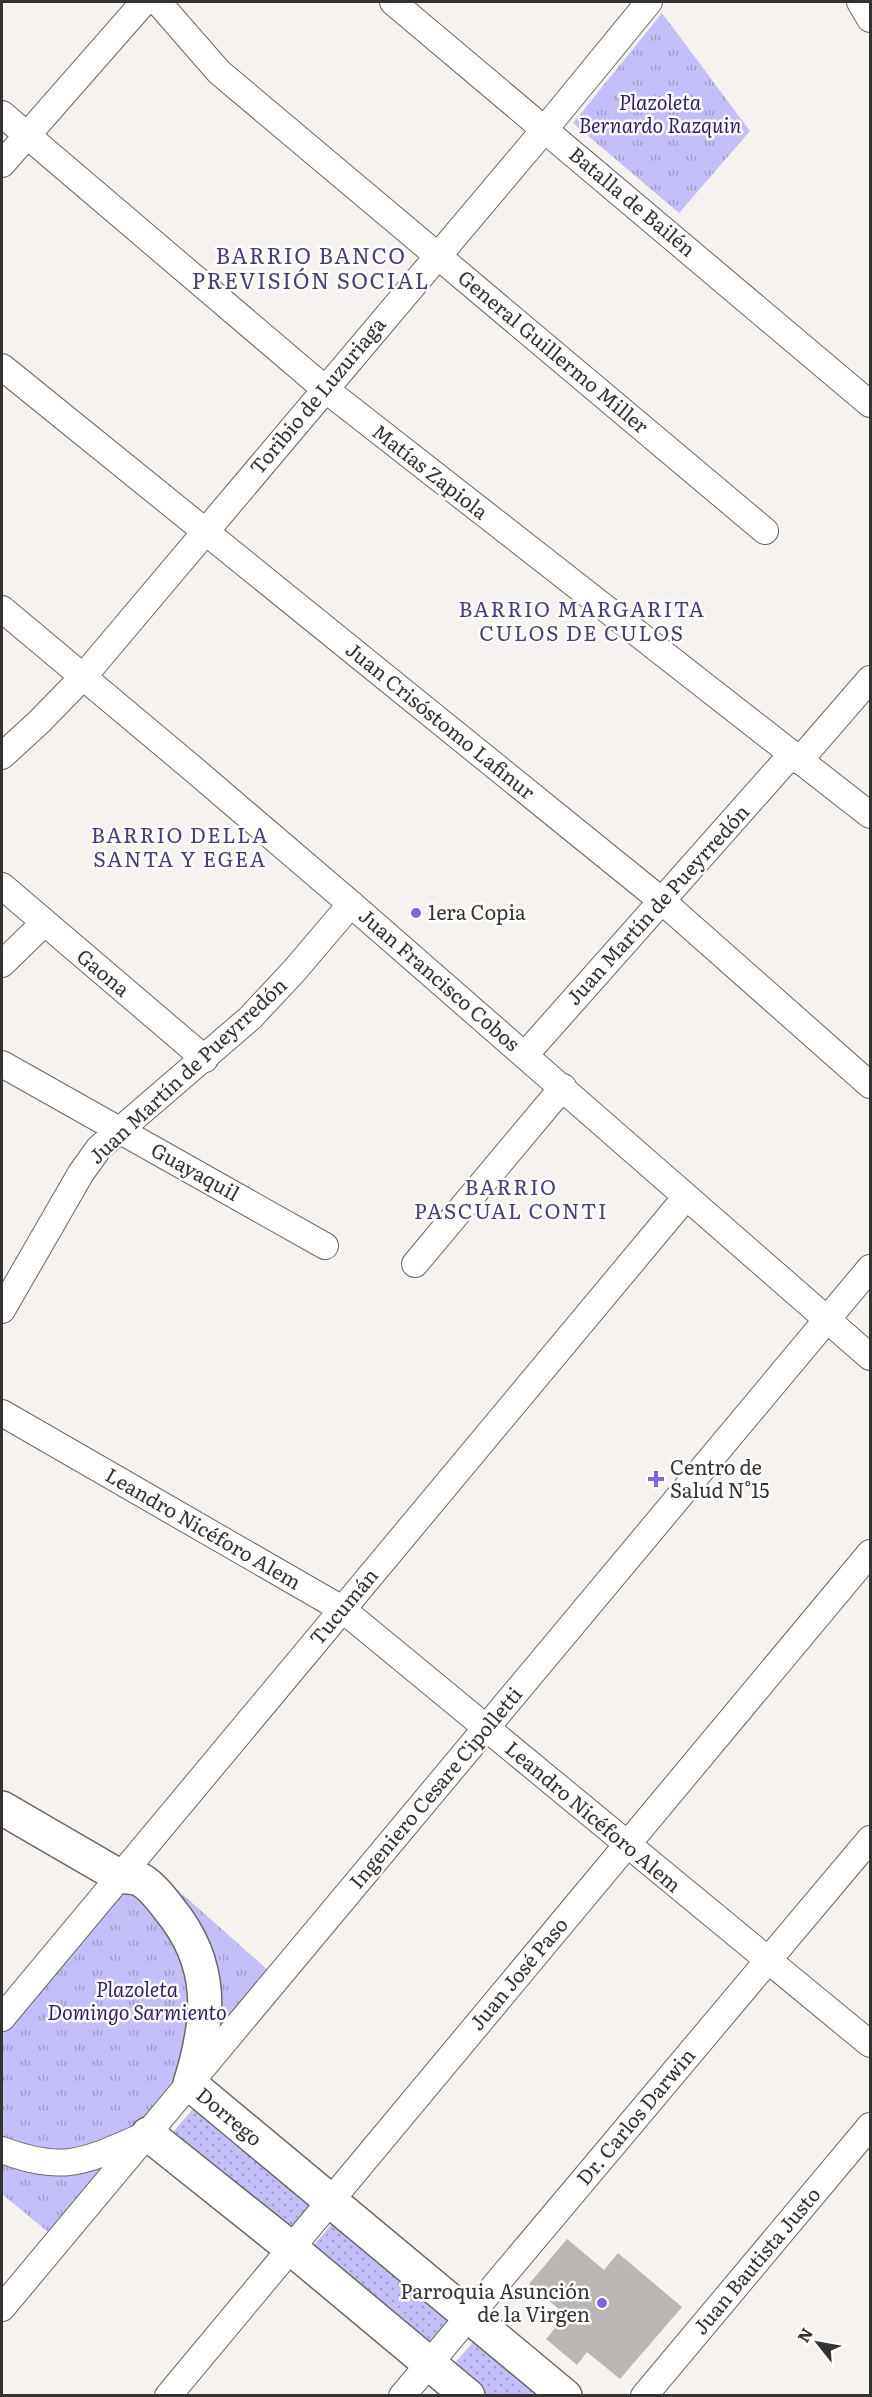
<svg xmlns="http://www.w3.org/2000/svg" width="872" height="2397" font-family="Literata,serif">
<defs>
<pattern id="grass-dots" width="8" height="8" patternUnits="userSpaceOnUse" patternTransform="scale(1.5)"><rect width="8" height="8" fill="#c4bff8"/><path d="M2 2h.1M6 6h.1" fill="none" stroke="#a09cc9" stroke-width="1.8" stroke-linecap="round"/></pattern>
<pattern id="park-tufts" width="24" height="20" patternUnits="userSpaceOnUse" patternTransform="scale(1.5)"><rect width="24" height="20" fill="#c4bff8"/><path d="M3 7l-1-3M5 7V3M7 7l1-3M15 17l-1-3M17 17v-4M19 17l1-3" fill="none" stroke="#a09cc9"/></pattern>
</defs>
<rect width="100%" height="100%" fill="#f6f2f0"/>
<!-- grass -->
<g fill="url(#grass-dots)">
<path d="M196 2108 313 2203 292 2229 173 2136V2132L193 2109Z"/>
<path d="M335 2223 449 2321 429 2345 312 2247 332 2224Z"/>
<path d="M474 2341 545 2395H487L455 2369 454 2364Z"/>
</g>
<!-- park -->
<g fill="url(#park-tufts)">
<path d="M662 13 750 131 679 213 573 123Z"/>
<path d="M137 1854 278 1979 59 2241 2 2194V2018Z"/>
</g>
<!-- building -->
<path fill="#bab6b4" d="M567 2239 604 2270 618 2253 682 2307 620 2379 587 2352 577 2365 546 2339 566 2315 529 2284Z"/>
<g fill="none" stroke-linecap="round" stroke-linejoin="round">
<defs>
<g id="minor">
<path d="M158 2 219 72 765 531"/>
<path d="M393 2 870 404"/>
<path d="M860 2 870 19"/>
<path d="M2 114 325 389 870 815"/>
<path d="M2 164 144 2"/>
<path d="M2 367 662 901 870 1085"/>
<path d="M2 609 192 768 351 904 870 1357"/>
<path d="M2 756 38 723 83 677 545 129 649 2"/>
<path d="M799 761 870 679"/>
<path d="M2 886 205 1059"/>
<path d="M2 964 44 923"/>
<path d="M525 1055 791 755"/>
<path d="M2 1064 325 1246"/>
<path d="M415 1264 563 1087"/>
<path d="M2 1310 81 1173 99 1148 250 1018 294 971 351 904"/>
<path d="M2 1413 342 1609 870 2044"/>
<path d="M2 2018 686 1197"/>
<path d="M2 2150C63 2173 84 2162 141 2137"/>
<path d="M2 2308 870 1268"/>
<path d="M168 2396 870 1553"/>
<path d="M402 2396 870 1839"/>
<path d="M644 2396 870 2126"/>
</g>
<g id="major">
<path d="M2 1808 119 1876C125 1877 136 1877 141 1880 152 1886 163 1901 170 1910 215 1965 210 2020 190 2084L565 2396"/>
<path d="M148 2134 292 2249 468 2396"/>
</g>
</defs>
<!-- minor casing -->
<use href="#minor" stroke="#6a6765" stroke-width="28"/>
<!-- major casing -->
<use href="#major" stroke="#6a6765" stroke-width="36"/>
<!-- minor -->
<use href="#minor" stroke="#fff" stroke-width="26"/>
<!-- major -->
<use href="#major" stroke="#fff" stroke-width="33"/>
</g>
<!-- markers -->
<g fill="#7e66e1" stroke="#fff" stroke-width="2">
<circle cx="416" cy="913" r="6"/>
<path d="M653 1470h6v6h6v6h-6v6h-6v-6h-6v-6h6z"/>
<circle cx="602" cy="2303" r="6"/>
</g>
<g text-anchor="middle" stroke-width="5" stroke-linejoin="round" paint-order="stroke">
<!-- park labels -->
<g font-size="20" font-style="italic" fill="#321d6d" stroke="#fff">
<text x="660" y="110">Plazoleta<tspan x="660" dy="23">Bernardo Razquin</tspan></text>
<text x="137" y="1997">Plazoleta<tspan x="137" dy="23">Domingo Sarmiento</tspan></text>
</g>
<!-- street labels -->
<g font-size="20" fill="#343332" stroke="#fff">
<text transform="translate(632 202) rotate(40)" y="7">Batalla de Bailén</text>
<text transform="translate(553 352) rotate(40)" y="7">General Guillermo Miller</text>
<text transform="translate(318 396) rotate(-50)" y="7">Toribio de Luzuriaga</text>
<text transform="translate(430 472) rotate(38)" y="7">Matías Zapiola</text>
<text transform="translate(440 721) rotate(39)" y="7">Juan Crisóstomo Lafinur</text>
<text transform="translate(658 905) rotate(-48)" y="7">Juan Martín de Pueyrredón</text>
<text transform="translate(103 973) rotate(40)" y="7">Gaona</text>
<text transform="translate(439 980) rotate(41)" y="7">Juan Francisco Cobos</text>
<text transform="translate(188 1071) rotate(-43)" y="7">Juan Martín de Pueyrredón</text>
<text transform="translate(195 1172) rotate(29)" y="7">Guayaquil</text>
<text transform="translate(203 1529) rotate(30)" y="7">Leandro Nicéforo Alem</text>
<text transform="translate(344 1607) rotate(-50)" y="7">Tucumán</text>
<text transform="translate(436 1788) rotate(-50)" y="7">Ingeniero Cesare Cipolletti</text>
<text transform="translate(593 1817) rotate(40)" y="7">Leandro Nicéforo Alem</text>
<text transform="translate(519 1974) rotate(-50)" y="7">Juan José Paso</text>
<text transform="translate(229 2117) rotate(40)" y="7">Dorrego</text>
<text transform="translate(636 2117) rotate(-50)" y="7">Dr. Carlos Darwin</text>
<text transform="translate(757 2261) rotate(-50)" y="7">Juan Bautista Justo</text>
</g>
<!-- poi labels -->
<g font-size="20" fill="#343332" stroke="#fff" text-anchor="start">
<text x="428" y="920">1era Copia</text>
<text x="670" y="1475">Centro de<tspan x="670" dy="23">Salud N°15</tspan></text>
<text x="590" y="2299" text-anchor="end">Parroquia Asunción<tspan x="590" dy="23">de la Virgen</tspan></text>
</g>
<!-- neighbourhood labels -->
<g font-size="21" letter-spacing="1.5" fill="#483e7b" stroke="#fff">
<text x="582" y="617">BARRIO MARGARITA<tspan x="582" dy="24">CULOS DE CULOS</tspan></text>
<text x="180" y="843">BARRIO DELLA<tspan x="180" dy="24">SANTA Y EGEA</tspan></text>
<text x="511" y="1195">BARRIO<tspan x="511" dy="24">PASCUAL CONTI</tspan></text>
</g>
<!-- quarter labels -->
<g font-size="22" letter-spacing="1.5" fill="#483e7b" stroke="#fff">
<text x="311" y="264">BARRIO BANCO<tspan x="311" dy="25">PREVISIÓN SOCIAL</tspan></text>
</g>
</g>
<!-- border -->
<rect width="872" height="2397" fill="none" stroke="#343332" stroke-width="6"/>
<!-- north arrow -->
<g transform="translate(818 2343) rotate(301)" stroke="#ffffff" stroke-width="4.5" paint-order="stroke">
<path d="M0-4.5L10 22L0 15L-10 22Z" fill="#343332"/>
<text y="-9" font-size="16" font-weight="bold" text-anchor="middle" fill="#343332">N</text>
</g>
</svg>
